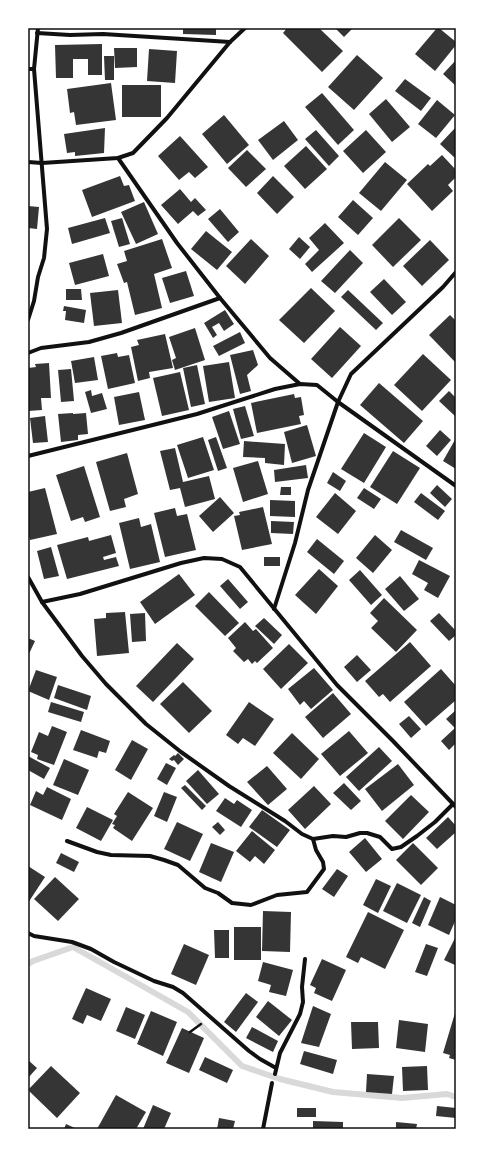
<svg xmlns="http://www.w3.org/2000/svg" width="484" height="1157" font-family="Karla,sans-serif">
<rect width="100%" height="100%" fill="#fff"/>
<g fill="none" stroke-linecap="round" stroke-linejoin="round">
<!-- stream -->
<path stroke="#d9d9d9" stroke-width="6" d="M28 964 33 961 73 947 130 979 188 1012 242 1066 280 1079 333 1092 402 1098 447 1094 456 1097"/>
</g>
<!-- building -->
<g fill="#353535">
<path d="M183 28H216V35L183 34Z"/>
<path d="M287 28H319L343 51 322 72 283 33Z"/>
<path d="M335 28H353L344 37Z"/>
<path d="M437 28H439L456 42V45L435 71 415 54Z"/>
<path d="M102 44V75H88V59H73V78H56L55 45Z"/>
<path d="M114 48H137V67L115 68Z"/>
<path d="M149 49 177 51 175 83 147 81Z"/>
<path d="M357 55 383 78 354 110 328 87Z"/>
<path d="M104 56H114V80H105Z"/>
<path d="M456 60V86L443 74Z"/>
<path d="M405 79 431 98 421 111 395 91Z"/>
<path d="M111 83 116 120 76 125 74 112 70 113 67 89Z"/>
<rect x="122" y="85" width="39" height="32"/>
<path d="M322 93 354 130 338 145 305 107Z"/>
<path d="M386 99 410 127 392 142 369 114Z"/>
<path d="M437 100 455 115 436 138 418 124Z"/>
<path d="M224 115 249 145 227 164 202 134Z"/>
<path d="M284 121 298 140 273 160 258 140Z"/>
<path d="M456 127V159L440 144Z"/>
<path d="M105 128 104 153 75 156V152L67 153 64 134Z"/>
<path d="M316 130 339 156 329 166 305 139Z"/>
<path d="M366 130 386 152 363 173 343 151Z"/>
<path d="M180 136 208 167 195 178 189 172 179 180 158 156Z"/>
<path d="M306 146 327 169 305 189 284 166Z"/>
<path d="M247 150 266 169 246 187 228 168Z"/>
<path d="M442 155 456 170V177L448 185 453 191 432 211 407 184 428 164 430 166Z"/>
<path d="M385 162 407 180 381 211 359 193Z"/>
<path d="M120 176 124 186 129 185 135 201 92 217 82 190Z"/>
<path d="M273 176 294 197 277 214 257 193Z"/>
<path d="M180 189 191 202 195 198 206 210 198 216 193 211 178 224 161 205Z"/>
<path d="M353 200 373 218 358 235 338 217Z"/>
<path d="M144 202 158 234 136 244 121 212Z"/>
<path d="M28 206 39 207 37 229 28 228Z"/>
<path d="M220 209 239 232 228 242 208 219Z"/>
<path d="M105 218 110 233 72 244 68 228Z"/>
<path d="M122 218 130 244 119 247 111 221Z"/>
<path d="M399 218 421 240 393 267 372 245Z"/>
<path d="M325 223 344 243 312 272 305 264 319 250 309 238Z"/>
<path d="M206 231 232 252 217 270 191 249Z"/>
<path d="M299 237 310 247 300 259 289 249Z"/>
<path d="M162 239 172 268 148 276 154 274 162 308 135 315 127 282 124 283 117 264 127 261 124 251Z"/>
<path d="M251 239 269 256 245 284 226 266Z"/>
<path d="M430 240 449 260 422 286 403 266Z"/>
<path d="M350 250 363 263 335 293 321 281Z"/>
<path d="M103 254 109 276 75 285 69 263Z"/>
<path d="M186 271 194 296 170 303 162 278Z"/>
<path d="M384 279 406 302 392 315 370 292Z"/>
<path d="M311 288 335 311 304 343 279 320Z"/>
<path d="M66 289H81L82 300H66Z"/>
<path d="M118 290 122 323 94 326 90 293Z"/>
<path d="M348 290 383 323 376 330 341 297Z"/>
<path d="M64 306 86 310 84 323 65 320 66 311H63Z"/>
<path d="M225 310 234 324 224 331 219 323 212 327 217 335 213 338 204 323Z"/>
<path d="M450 315 456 321V363L429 335Z"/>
<path d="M340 327 361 346 332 378 311 359Z"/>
<path d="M195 328 205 360 175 370 172 360 176 358 169 337Z"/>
<path d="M240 332 245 343 219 356 213 346Z"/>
<path d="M165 334 173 368 149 372 150 378 138 381 131 347 139 345 137 340Z"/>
<path d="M253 350 258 365 247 375 251 391 240 394 230 355Z"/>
<path d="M117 353 118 357 129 355 135 383 108 389 101 356Z"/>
<path d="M423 354 451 380 422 411 394 385Z"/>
<path d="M94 357 98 380 75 383 71 361Z"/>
<path d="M229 362 235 398 209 402 203 366Z"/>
<path d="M49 363 51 398H41L42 410 28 411V368L36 367 35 364Z"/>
<path d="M197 365 205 404 191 407 183 368Z"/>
<path d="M71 369 74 401 61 402 58 370Z"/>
<path d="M180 372 189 410 162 416 153 378Z"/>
<path d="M379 383 423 421 404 443 360 405Z"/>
<path d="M91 390 92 396 102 393 107 409 91 413 85 392Z"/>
<path d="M449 391 456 398V417L439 401Z"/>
<path d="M139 392 145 420 119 425 114 397Z"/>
<path d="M294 394 295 398 301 397 304 415 299 416 301 424 257 433 251 403Z"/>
<path d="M245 406 254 436 241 439 233 409Z"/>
<path d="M229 411 240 444 223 449 212 417Z"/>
<path d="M73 413V414L86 413 88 434 78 435V440L61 442 58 414Z"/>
<path d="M45 416 48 442 33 443 30 418Z"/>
<path d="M307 425 316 456 292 463 284 432Z"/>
<path d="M440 430 451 440 437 456 426 446Z"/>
<path d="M364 433 386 447 364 483 341 469Z"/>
<path d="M203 437 214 470 188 478 177 445Z"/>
<path d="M216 437 227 468 218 471 208 440Z"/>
<path d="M456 438V469L443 461Z"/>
<path d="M244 441 285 444 284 465 265 463V458L243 457Z"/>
<path d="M175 448 183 482 209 476 215 499 185 507 180 488 170 490 160 451Z"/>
<path d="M393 451 420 468 397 504 370 487Z"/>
<path d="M127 453 138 494 124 499 126 507 110 511 96 462Z"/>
<path d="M258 461 268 494 243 502 233 468Z"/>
<path d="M306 465 308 478 275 482 274 470Z"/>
<path d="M84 466 100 517 85 522 83 517 71 521 56 475Z"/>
<path d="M333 472 346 481 340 491 327 483Z"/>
<path d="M437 485 452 499 445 507 430 493Z"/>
<path d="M281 487H291V495H280Z"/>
<path d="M45 488 57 534 30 540 28 533V492Z"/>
<path d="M364 488 381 499 374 509 357 498Z"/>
<path d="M335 493 356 511 338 534 316 517Z"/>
<path d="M421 493 445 511 438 520 414 502Z"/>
<path d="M220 497 234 513 213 532 199 516Z"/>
<path d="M270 500 295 501V517L270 516Z"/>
<path d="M263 507 272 544 242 550 234 516 240 515 239 512Z"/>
<path d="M175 508 177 516 187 514 196 550 165 557 154 513Z"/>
<path d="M139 518 141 527 151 524 160 562 130 569 119 523Z"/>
<path d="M271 521 294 522 293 534 271 533Z"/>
<path d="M401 530 433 548 426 560 394 542Z"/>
<path d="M111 535 116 553 103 557 104 560 116 557 119 566 67 579 57 545 88 537 89 541Z"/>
<path d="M375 535 392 550 373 573 356 558Z"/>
<path d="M317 539 344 561 334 574 307 552Z"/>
<path d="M51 547 59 576 44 579 37 551Z"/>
<rect x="264" y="557" width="16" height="9"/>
<path d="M419 560 450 576 438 598 424 590 428 583 412 574Z"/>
<path d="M319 569 338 586 316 614 295 595Z"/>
<path d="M360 570 382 595 371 605 349 580Z"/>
<path d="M179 574 195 595 155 624 140 602Z"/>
<path d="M400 576 419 599 404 611 385 589Z"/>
<path d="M228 579 248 602 240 609 220 586Z"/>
<path d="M209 592 239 623 225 636 195 606Z"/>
<path d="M384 598 417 630 396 652 371 628 378 621 370 613Z"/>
<path d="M125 612 129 653 97 656 94 619 106 618V613Z"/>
<path d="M145 613 146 641 132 642 130 614Z"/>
<path d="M439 613 456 631V635L449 641 430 621Z"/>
<path d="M264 618 282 635 274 644 255 626Z"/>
<path d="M245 622 253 631 256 629 273 648 257 663 255 661 252 664 248 659 244 662 233 651 236 648 228 638Z"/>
<path d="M28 638 35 641 28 656Z"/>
<path d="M410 642 431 666 390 702 383 694 379 697 365 681Z"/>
<path d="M177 643 194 659 153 702 136 686Z"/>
<path d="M289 644 308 663 281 689 263 669Z"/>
<path d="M357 655 371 670 357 682 344 667Z"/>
<path d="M314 668 333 690 311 709 304 701 300 705 288 689Z"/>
<path d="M441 669 456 686V700L426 726 404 702Z"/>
<path d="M36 670 57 677 49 700 28 691Z"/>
<path d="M183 682 212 711 189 733 160 704Z"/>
<path d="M58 685 91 696 87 710 54 698Z"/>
<path d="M333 693 351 714 323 738 305 717Z"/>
<path d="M51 702 84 712 81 722 48 712Z"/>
<path d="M249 702 274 719 255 746 243 738 238 744 226 735Z"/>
<path d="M456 710V743L449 750 441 741 455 728 446 719Z"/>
<path d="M409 716 421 729 411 738 399 724Z"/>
<path d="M52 726 67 732 54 765 37 759 38 755 31 752 39 732 48 736Z"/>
<path d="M81 730 110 741 106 753 99 751 97 758 73 750Z"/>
<path d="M349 731 368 753 340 776 321 754Z"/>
<path d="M292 733 319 759 301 779 273 753Z"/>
<path d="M132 740 148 749 131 780 115 770Z"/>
<path d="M379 747 392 761 359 791 346 777Z"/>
<path d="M178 753 184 759 178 765 174 760 172 761 169 759 174 755 175 756Z"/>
<path d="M28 756 50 768 44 779 28 770Z"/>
<path d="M64 759 89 770 78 795 53 785Z"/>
<path d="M166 763 176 768 167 785 157 779Z"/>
<path d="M398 764 414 785 382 811 365 789Z"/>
<path d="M267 766 287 789 268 805 247 782Z"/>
<path d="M198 770 219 794 207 804 186 781Z"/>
<path d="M344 783 361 801 351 810 333 793Z"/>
<path d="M185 785 206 806 202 810 181 788Z"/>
<path d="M314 786 331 804 305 829 288 810Z"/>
<path d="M47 787 71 799 62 820 30 805 36 791 43 795Z"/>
<path d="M128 792 153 808 132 841 113 828 115 825 112 824 117 816 114 814Z"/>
<path d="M164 792 177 797 167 822 154 816Z"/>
<path d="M411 795 429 812 403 839 385 821Z"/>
<path d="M225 798 234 804 237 800 252 810 241 827 216 811Z"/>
<path d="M87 807 113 820 101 841 76 828Z"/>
<path d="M262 810 290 830 277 847 249 827Z"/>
<path d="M448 817 456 826V832L437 849 426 838Z"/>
<path d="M177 822 203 834 190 861 164 849Z"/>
<path d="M218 822 225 830 220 835 212 827Z"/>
<path d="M252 831 275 850 264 864 255 856 250 862 236 851Z"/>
<path d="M365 838 382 859 366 872 349 852Z"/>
<path d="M211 843 234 852 221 882 199 872Z"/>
<path d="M413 843 438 868 421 885 396 860Z"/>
<path d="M61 853 79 862 74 872 56 863Z"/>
<path d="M28 866 45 877 28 903Z"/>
<path d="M337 869 348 876 334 897 322 889Z"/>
<path d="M55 877 79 899 58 921 34 899Z"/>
<path d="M376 879 391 886 378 913 363 905Z"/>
<path d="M397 883 421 895 407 923 383 911Z"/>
<path d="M424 897 431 901 420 927 412 923Z"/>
<path d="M440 897 456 905V919L449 935 428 925Z"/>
<path d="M263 911 291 912 290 952 262 951Z"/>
<path d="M368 912 404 930 385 969 361 957 358 963 346 957Z"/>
<rect x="234" y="927" width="27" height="33"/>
<path d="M214 930H229V958H215Z"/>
<path d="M456 936V963L455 965 444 960Z"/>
<path d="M184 944 209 955 196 985 171 974Z"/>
<path d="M426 944 438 948 427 976 415 972Z"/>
<path d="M322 959 346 970 332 1001 314 993 316 988 310 985Z"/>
<path d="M263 962 293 970 286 996 269 992 271 985 258 981Z"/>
<path d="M86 988 111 999 101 1021 87 1015 83 1024 72 1019Z"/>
<path d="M246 993 258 1002 236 1032 224 1022Z"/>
<path d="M268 1001 292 1020 279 1036 256 1017Z"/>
<path d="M313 1006 331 1014 319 1047 301 1043Z"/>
<path d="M126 1007 145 1015 135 1039 116 1031Z"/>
<path d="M151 1011 177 1022 163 1056 137 1044Z"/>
<path d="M455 1013H456V1060L449 1058 450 1055 443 1053Z"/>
<path d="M399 1020 428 1024 425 1052 396 1048Z"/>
<path d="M351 1022H378L379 1048 352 1049Z"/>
<path d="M252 1027 278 1041 273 1052 246 1038Z"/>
<path d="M182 1028 204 1038 189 1073 166 1063Z"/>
<path d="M304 1051 337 1060 333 1074 300 1064Z"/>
<path d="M205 1057 233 1070 227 1083 199 1070Z"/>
<path d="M28 1060 37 1068 28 1078Z"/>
<path d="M51 1066 80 1093 57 1118 28 1090Z"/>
<path d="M427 1066 428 1090 403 1091 402 1067Z"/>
<path d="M367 1074 394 1076 392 1094 366 1092Z"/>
<path d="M116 1095 146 1112 136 1129H97Z"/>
<path d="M153 1105 171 1113 164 1129H143Z"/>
<path d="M437 1106 456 1108V1118L436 1116Z"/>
<rect x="297" y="1108" width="19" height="9"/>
<path d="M219 1118 235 1121 233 1129H217Z"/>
<path d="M313 1121 343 1122V1129H313Z"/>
<path d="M396 1122 417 1124 416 1129H396Z"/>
<path d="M66 1124 77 1129H64Z"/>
</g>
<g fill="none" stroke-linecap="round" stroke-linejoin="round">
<!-- path -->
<path stroke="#111" stroke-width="2.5" d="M190 1032 201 1024"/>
<!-- minor -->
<g stroke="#111" stroke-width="4">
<path d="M37 33 70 35 103 34 230 42"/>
<path d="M28 69H34"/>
<path d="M118 158 177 243 220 298 270 358 300 384"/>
<path d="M28 162 42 163 118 158 133 153 167 118 230 42 245 28"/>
<path d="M28 320 34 301 38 277 44 258 47 229 34 69 38 28"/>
<path d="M28 353 41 348 89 342 121 333 220 298"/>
<path d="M28 456 197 414 275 389 300 384 317 385 338 402 456 486"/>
<path d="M28 577 42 602 82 656 106 684 146 724 181 752 229 786 285 821 302 834 313 839 333 836 346 837 360 833H367L380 837 392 849 401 847 417 836 435 822 453 804"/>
<path d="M42 602 80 594 181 563 204 558 222 559 240 567 337 685 393 741 456 807"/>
<path d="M274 609 295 543 308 490 338 402 351 374 443 287 456 272"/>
<path d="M67 841 97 852 111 855 150 856 164 860 178 865 205 888 218 893 232 903 251 905 277 895 307 892 324 869 323 862 316 850 313 839"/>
<path d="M28 933 34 936 72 942 91 949 114 962 154 981 173 987 183 993 249 1051 260 1059 276 1068"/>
<path d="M275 1074 280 1053 300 1014 303 1002 302 987 305 959"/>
<path d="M263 1129 272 1083"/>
</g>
</g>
<!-- border -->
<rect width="484" height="1157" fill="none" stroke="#ffffff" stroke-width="58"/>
<rect x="29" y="29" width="426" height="1099" fill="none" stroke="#111" stroke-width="1.5"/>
</svg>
